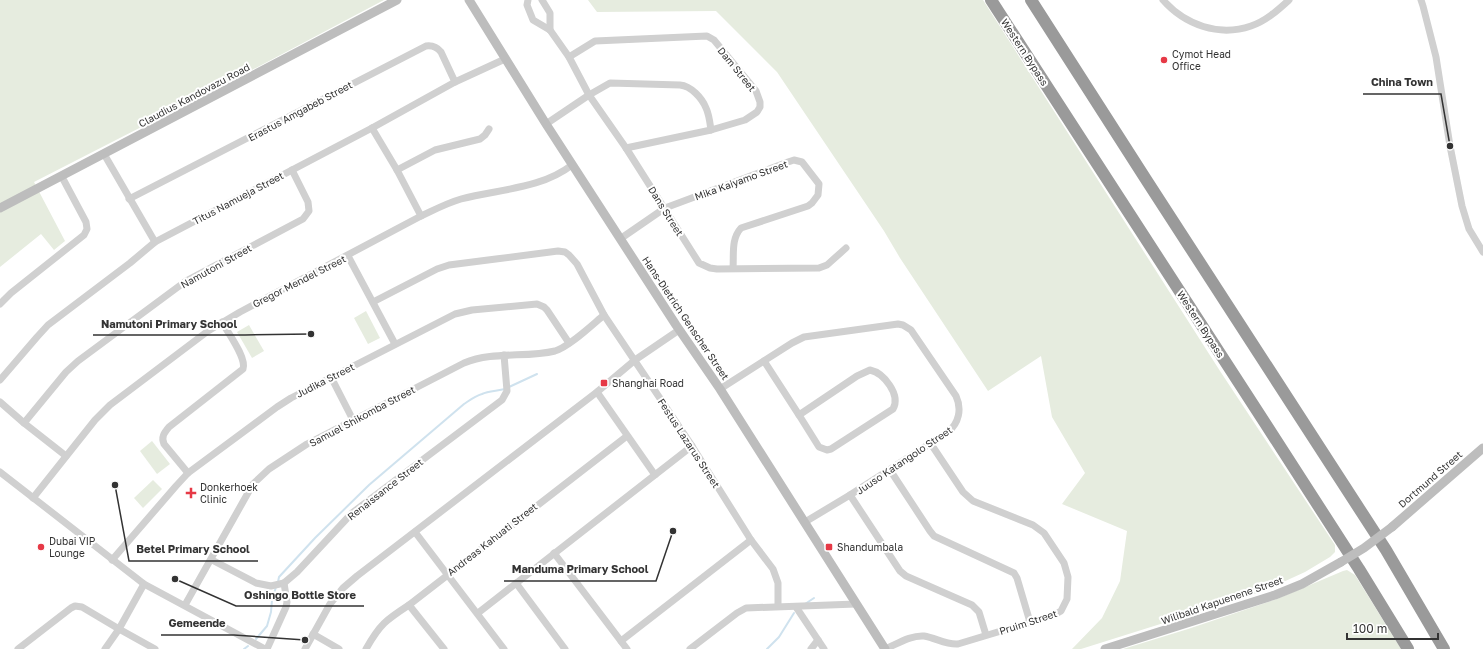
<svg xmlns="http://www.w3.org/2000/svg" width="1483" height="649" font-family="'Golos Text',sans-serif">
<rect width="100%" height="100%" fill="#fff"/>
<!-- green -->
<g fill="#e6ecdf">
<path d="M0 0H384L235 79 34 182 65 241 54 250 41 234 0 267Z"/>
<path d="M588 0H983L1220 371 1335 545V552L1330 557 1305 572 1281 583 1257 593 1189 615 1081 649H1072L1102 618 1120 581 1127 531 1062 504 1085 473 1052 417 1041 356 988 391 900 258 884 231 777 72 716 11 597 12Z"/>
<path d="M366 311 380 338 368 344 354 318Z"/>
<path d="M249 325 264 351 252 358 237 332Z"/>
<path d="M152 441 170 464 157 474 140 451Z"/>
<path d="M153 480 162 489 143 508 134 498Z"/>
<path d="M1347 570 1355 575 1401 649H1123L1188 629 1277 599 1343 571Z"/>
</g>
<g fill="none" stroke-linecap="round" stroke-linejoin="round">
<!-- stream -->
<g stroke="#cfe2ee" stroke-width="2">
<path d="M509 387 537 374"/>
<path d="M278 582 279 577 315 538 369 485 464 404C470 400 475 396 482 394 488 391 497 391 505 389"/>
<path d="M805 604 814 598"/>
<path d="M256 639 267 626 271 612 272 600 276 587"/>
<path d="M244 649 248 646"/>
<path d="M767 649 779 637 794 613"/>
</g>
<!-- street -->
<g stroke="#d0d0d0" stroke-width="7">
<path d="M528 0 527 5 533 20 550 30 569 57 589 95 626 148 699 263 710 268 717 269 819 268 827 265 846 248"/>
<path d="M542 0 550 13V30"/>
<path d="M1163 0C1185 25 1219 37 1251 26 1266 21 1278 10 1289 0"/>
<path d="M1421 0 1423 6 1436 57 1450 146 1462 206 1469 229 1483 252"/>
<path d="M569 57 595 41 707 36 714 40 756 91 760 102V107L757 112 745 120 711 130 626 148"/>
<path d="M546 124 589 95 610 83 680 85C691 86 702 98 706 108 709 114 710 123 711 130"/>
<path d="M372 128 397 170 421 216"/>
<path d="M104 154 155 242"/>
<path d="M397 170 435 150 480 139 485 135 489 129"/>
<path d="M129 199 426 46C433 45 437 47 441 52L455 82"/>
<path d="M620 239 665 208 788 162 794 160 802 162 819 184 818 195 812 203 808 206 741 228C731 239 734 254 733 268"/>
<path d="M348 256 395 344"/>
<path d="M373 302 437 269 449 265 558 251 565 252 569 255 577 264 604 315 692 446 751 540 773 569 778 583V606"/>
<path d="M0 304 11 293 84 235 87 229 86 222 62 177"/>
<path d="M764 361 799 415"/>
<path d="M870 370C884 373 901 395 893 409L831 449 827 450 819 447 799 415 857 376Z"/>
<path d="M331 377 353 420"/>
<path d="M0 380 37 337 48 325 130 263 155 242 372 128 455 82 505 59"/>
<path d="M720 389 792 343 804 337 898 324 903 325 911 330 956 396C962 409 959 423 948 432L850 495 805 522"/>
<path d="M597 392 655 475"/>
<path d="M0 402 24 423 66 456"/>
<path d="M24 423 66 372 78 361 186 281 303 219 309 211 308 202 292 170"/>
<path d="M890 470 930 531 934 536 1014 573 1017 578 1030 622"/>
<path d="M0 472 144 584 265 649"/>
<path d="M188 473 164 444C161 437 164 433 169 427L243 369C247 358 228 333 222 322"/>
<path d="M850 495 900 571 906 576 972 605 979 612 986 635"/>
<path d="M33 498 95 420 110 405 208 331 240 312 421 216C434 210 447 203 461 199 499 189 541 189 572 165"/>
<path d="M415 532 504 649"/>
<path d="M554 553 627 649"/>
<path d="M112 560 176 486 188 473 277 407 291 398 455 314 472 310 537 304 544 307 547 310 569 343"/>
<path d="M212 560 256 583 271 586 284 583 297 572 352 513 502 400 507 391 504 355"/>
<path d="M516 583 565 649"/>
<path d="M185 605 253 484 269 469 307 444 464 363C493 351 526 358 555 351 569 347 592 325 604 315"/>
<path d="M409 605 444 649"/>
<path d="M796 607 824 649"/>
<path d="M478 613 692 446"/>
<path d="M313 634 339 649"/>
<path d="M621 641 751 540"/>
<path d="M18 649 71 608 75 606 82 607 119 629 155 649"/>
<path d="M105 649 119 629 144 584"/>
<path d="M267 649 286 607 287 602 284 583"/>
<path d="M305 649 330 604 343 588 357 576 597 392 635 360 679 330"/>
<path d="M366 649C380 624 386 620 409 605L627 436"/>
<path d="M690 649 737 613 746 608 856 604"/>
<path d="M811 649 818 640"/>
<path d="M885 649C897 644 911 635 924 636 936 638 946 645 958 644L1054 615 1061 611 1067 599 1068 577 1064 563 1044 533 1033 525 973 501 963 492 931 444"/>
</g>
<!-- secondary -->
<g stroke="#bdbdbd" stroke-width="9">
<path d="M469 0 546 124 676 325 720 389 885 649"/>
<path d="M0 208 397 0"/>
<path d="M1392 527 1483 448"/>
<path d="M1105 649 1275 595 1302 584 1341 562"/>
</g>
<!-- highway -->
<g stroke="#9a9a9a" stroke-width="12">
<path d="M991 0 1265 423 1359 569 1408 649"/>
<path d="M1031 0 1147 181 1386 550 1444 649"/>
</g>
<!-- secondary-bridge -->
<path stroke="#bdbdbd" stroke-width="9" d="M1341 562 1364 548 1392 527"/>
</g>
<!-- markers -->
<g fill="#e63946" stroke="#fff" stroke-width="1.5">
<circle cx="1164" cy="60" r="4"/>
<rect x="600" y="379" width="8" height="8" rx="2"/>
<path d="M189 487h4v4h4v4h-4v4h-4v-4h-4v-4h4z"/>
<circle cx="41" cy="547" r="4"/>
<rect x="825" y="543" width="8" height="8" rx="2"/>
</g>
<g text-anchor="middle" stroke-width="4" stroke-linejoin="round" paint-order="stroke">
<!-- street labels -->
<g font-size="10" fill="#333" stroke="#fff">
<text transform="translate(1025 52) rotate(57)" y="4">Western Bypass</text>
<text transform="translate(737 69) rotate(51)" y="4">Dam Street</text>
<text transform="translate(194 95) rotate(-28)" y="4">Claudius Kandovazu Road</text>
<text transform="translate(300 111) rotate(-28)" y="4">Erastus Amgabeb Street</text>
<text transform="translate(741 180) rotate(-20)" y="4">Mika Kaiyamo Street</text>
<text transform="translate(238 198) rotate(-28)" y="4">Titus Namueja Street</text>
<text transform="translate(666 211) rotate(58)" y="4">Dans Street</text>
<text transform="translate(216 266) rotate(-29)" y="4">Namutoni Street</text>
<text transform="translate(299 281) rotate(-27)" y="4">Gregor Mendel Street</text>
<text transform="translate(686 318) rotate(56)" y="4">Hans-Dietrich Genscher Street</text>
<text transform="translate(1201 324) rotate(57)" y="4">Western Bypass</text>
<text transform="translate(325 380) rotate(-27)" y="4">Judika Street</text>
<text transform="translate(362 416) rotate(-28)" y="4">Samuel Shikomba Street</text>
<text transform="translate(689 443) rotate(57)" y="4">Festus Lazarus Street</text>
<text transform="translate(904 460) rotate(-34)" y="4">Juuso Katangolo Street</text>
<text transform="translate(1430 479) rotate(-41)" y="4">Dortmund Street</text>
<text transform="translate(385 489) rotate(-38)" y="4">Renaissance Street</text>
<text transform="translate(492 539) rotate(-38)" y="4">Andreas Kahuati Street</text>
<text transform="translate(1222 600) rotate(-19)" y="4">Wilibald Kapuenene Street</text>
<text transform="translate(1028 622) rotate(-18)" y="4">Pruim Street</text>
</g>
<!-- poi labels -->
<g font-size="10" fill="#333" stroke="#fff" text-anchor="start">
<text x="1172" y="58">Cymot Head<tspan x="1172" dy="12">Office</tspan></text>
<text x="612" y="387">Shanghai Road</text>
<text x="200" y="491">Donkerhoek<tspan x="200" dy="12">Clinic</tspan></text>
<text x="49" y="545">Dubai VIP<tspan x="49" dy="12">Lounge</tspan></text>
<text x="837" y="551">Shandumbala</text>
</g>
</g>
<!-- callouts -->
<path fill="none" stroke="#333" stroke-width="1.5" d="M1450 146L1441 94H1363M311 334L245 335H93M115 485L129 561H258M673 531L656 581H504M175 579L236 606H364M305 640L234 635H161"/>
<g fill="#333" stroke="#fff" stroke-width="1.5">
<circle cx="1450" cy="146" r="4"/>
<circle cx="311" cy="334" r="4"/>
<circle cx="115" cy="485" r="4"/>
<circle cx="673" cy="531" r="4"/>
<circle cx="175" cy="579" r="4"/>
<circle cx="305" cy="640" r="4"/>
</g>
<g font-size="11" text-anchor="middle" font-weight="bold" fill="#333" stroke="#fff" stroke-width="4" stroke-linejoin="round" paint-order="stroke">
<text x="1402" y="86">China Town</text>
<text x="169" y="328">Namutoni Primary School</text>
<text x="193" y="553">Betel Primary School</text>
<text x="580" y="573">Manduma Primary School</text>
<text x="300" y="599">Oshingo Bottle Store</text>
<text x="197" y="627">Gemeende</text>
</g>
<!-- scale -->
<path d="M1347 633v6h91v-6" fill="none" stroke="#333333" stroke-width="2"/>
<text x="1353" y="633" font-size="12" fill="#333333" stroke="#ffffff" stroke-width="3" paint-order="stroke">100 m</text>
</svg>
